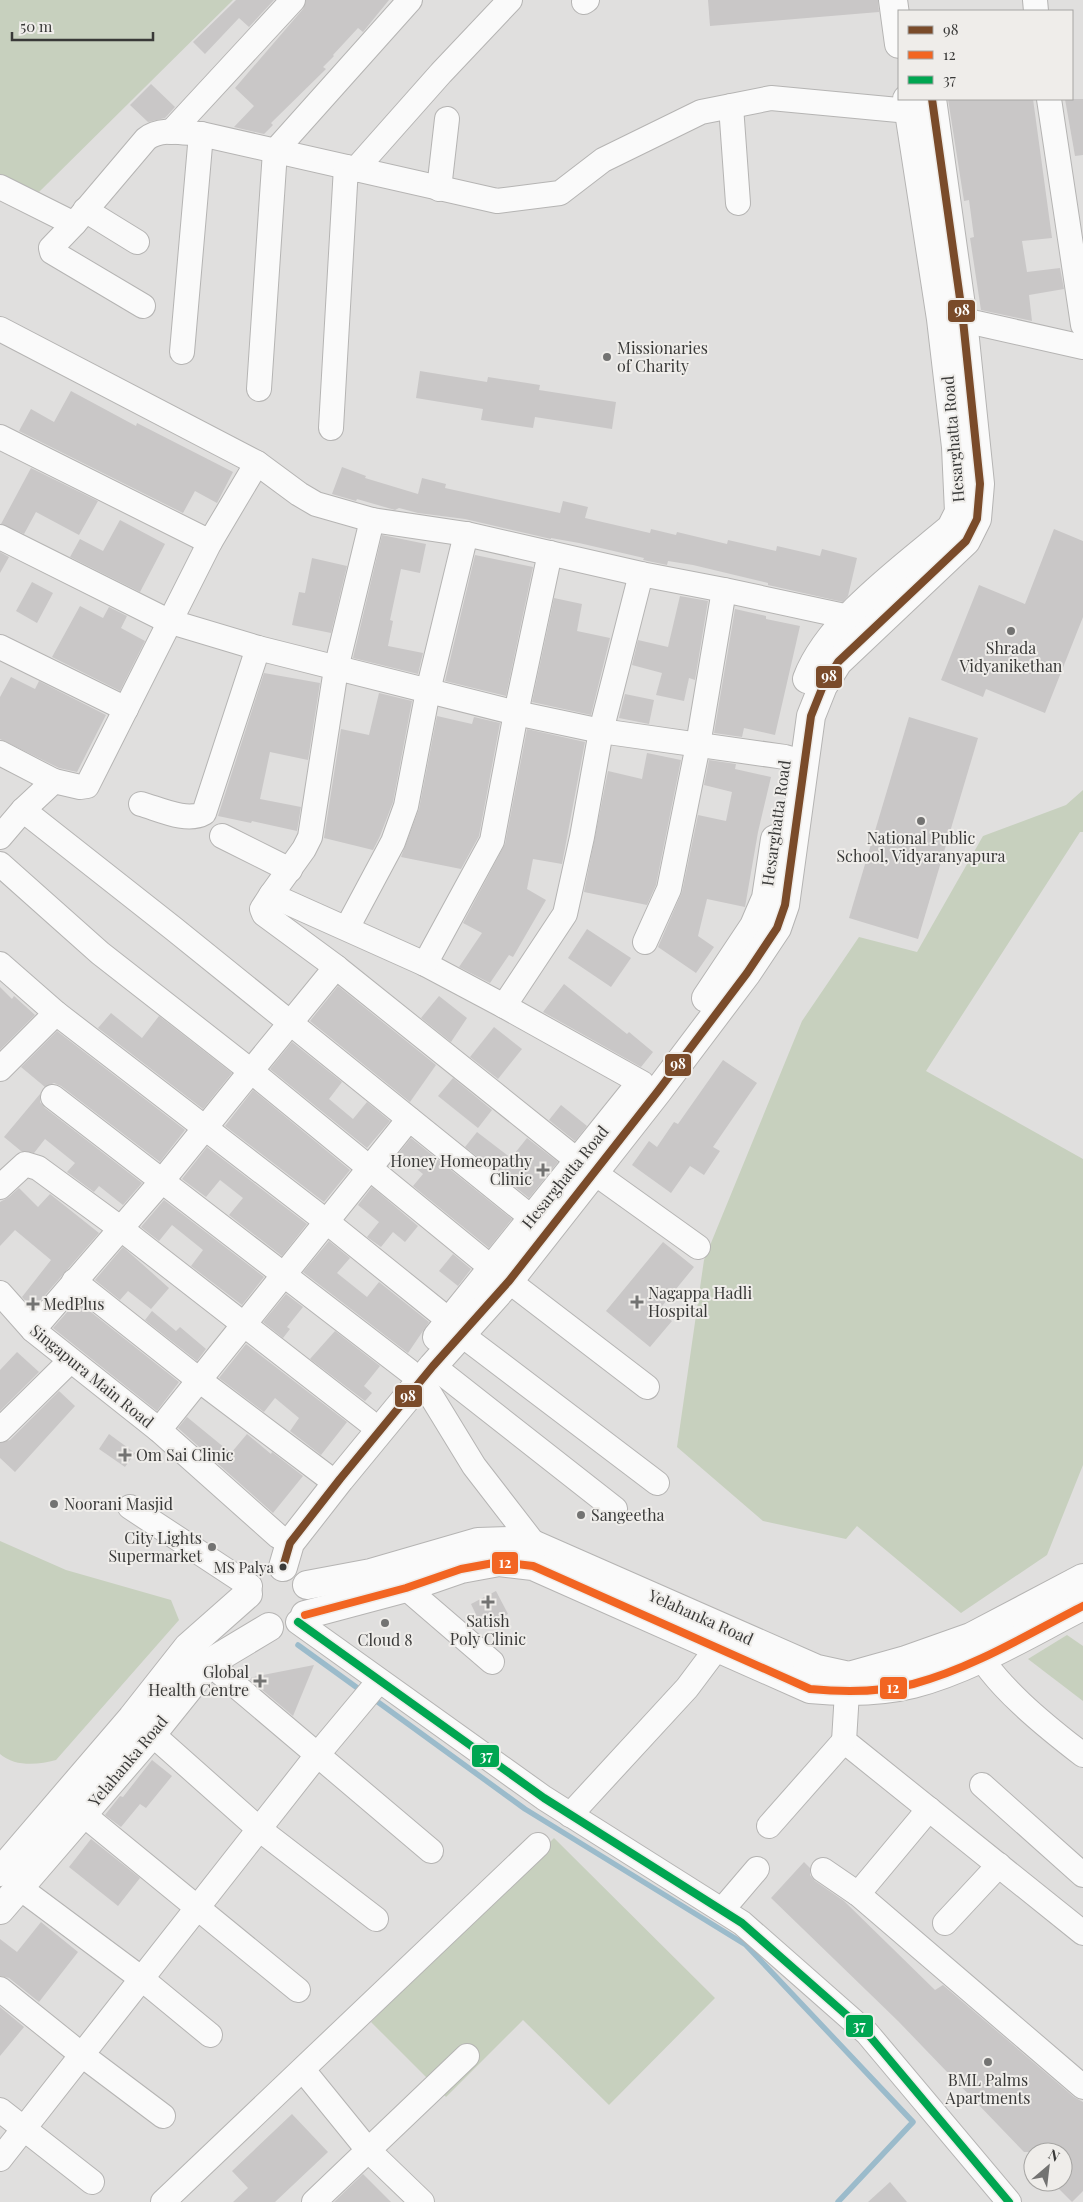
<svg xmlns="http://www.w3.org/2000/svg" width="1083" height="2202" font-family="'Playfair Display',serif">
<rect width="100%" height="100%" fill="#e0dfde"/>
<!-- green -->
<g fill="#c7d0be">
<path d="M0 0H233L39 192 0 174Z"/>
<path d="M1083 790V832H1080L926 1071 1083 1159V1465L1047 1555 961 1613 857 1526 846 1539 763 1521 677 1447 704 1260 802 1021 859 937 917 952 983 836 1066 805Z"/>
<path d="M0 1541 66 1570 171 1600 179 1620 56 1760C38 1765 15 1767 0 1754Z"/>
<path d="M1067 1635 1083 1646V1701L1028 1659Z"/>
<path d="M554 1838 715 1998 609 2105 523 2020 446 2097 371 2022Z"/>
</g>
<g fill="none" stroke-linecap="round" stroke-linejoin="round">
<!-- stream -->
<g stroke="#9bbbcb" stroke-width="5.5">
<path d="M298 1645 363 1692"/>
<path d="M371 1697 525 1809 746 1945 913 2122 838 2202"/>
</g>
</g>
<!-- building -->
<g fill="#c9c7c7">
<path d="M236 0H274L249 27 239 18 205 54 193 42Z"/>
<path d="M306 0H389L363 32 358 28 333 55 334 56 323 67 326 69 271 123 273 125 264 134 234 127 254 106 235 88 303 9Z"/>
<path d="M708 0H878L879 12 710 26Z"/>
<path d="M151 84 175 107 165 118 148 122 130 105Z"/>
<path d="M948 99H1033L1052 238 1022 241 1027 272 1060 268 1064 289 1029 295 1032 321 981 310 970 238 974 237 969 200 964 201Z"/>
<path d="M1065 99H1083V155L1075 156Z"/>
<path d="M420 371 487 382 488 377 540 385 539 390 616 402 612 429 535 417 533 428 481 420 483 409 416 398Z"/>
<path d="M71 391 136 426 137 423 233 472 217 503 195 491 183 513 19 431 31 409 54 422Z"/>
<path d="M342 467 366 476 365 478 418 494 422 478 446 484 445 488 560 513 563 501 588 507 585 518 650 533 651 529 676 535 677 532 727 544 728 540 776 551 777 546 820 556 822 549 857 558 848 596 843 602 768 585V583L693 565 668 561 667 565 643 560 644 558 579 543 551 538V539L465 519 418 513 399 508 395 510 357 499 356 501 332 494Z"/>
<path d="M31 468 98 501 79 535 36 512 24 534 1 524Z"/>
<path d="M120 520 165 544 140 592 70 557 80 539 103 551Z"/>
<path d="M1054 529 1083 541V617L1045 713 986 689 983 697 941 680 979 585 1025 604Z"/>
<path d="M382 535 426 544 420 573 401 569 390 620 393 621 388 646 423 653 418 674 353 658Z"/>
<path d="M0 552 9 557 0 573Z"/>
<path d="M475 555 533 567 506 696 445 681Z"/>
<path d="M312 558 347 566 331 633 292 625 299 592 305 593Z"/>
<path d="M32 582 53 593 37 623 16 611Z"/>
<path d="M680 596 708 601 695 680 689 678 684 701 656 695 662 673 632 665 638 640 668 647Z"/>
<path d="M554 598 582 604 577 631 610 638 591 715 532 702Z"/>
<path d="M80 606 103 618 109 607 127 616 121 628 145 641 120 691 52 657Z"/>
<path d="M735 609 766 616V619L800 626 775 735 744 728 742 737 714 733Z"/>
<path d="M264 673 320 683 308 760 270 752 260 799 301 807 297 831 252 821 251 823 218 816Z"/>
<path d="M11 677 35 689 39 681 106 715 77 772 59 768 0 739V697Z"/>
<path d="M379 693 412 701 393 802 380 836 373 850 324 838 341 729 369 735Z"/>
<path d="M625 694 654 700 649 724 619 718Z"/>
<path d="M437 716 472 724 474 717 500 723 479 836 461 869 401 857 419 809Z"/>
<path d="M909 717 978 738 918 939 849 918Z"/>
<path d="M527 729 585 742 562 864 533 859 527 889 546 900 513 957 509 955 490 983 459 967 482 933 463 923 505 844Z"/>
<path d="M647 753 681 760 656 885 647 905 584 892 608 771 642 779Z"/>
<path d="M709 760 736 764 735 769 771 777 758 832 745 907 707 899 698 936 714 947 696 973 658 947 682 892 698 815 726 821 732 792 704 785Z"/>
<path d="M587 929 631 958 611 987 568 958Z"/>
<path d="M564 984 627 1034 629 1032 653 1052 641 1067 543 1012Z"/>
<path d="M338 986 436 1065 410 1102 310 1021Z"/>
<path d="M0 987 12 999 14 996 35 1015 0 1050Z"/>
<path d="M439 996 467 1018 451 1042 421 1018Z"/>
<path d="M111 1013 142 1038 159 1016 232 1073 203 1109 98 1028Z"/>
<path d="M494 1027 522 1049 498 1079 470 1057Z"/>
<path d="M57 1031 185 1130 160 1162 61 1086 54 1083 45 1087 21 1067Z"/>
<path d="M292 1042 342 1082 329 1099 353 1119 367 1102 390 1121 367 1148 270 1069Z"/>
<path d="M723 1060 757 1083 713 1147 720 1151 704 1175 690 1166 671 1193 632 1165 649 1141 657 1147 674 1122 678 1124Z"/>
<path d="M453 1078 492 1110 478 1128 438 1096Z"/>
<path d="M253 1090 350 1170 324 1202 225 1126Z"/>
<path d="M40 1094V1102L45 1108 142 1183 123 1205 99 1186 94 1192 67 1172 75 1163 45 1139 34 1153 21 1151 4 1137Z"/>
<path d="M561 1105 587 1126 575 1141 549 1120Z"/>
<path d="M477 1132 511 1158 527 1138 558 1162 529 1198 465 1147Z"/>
<path d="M411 1138 512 1219 489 1248 413 1186 423 1174 398 1154Z"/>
<path d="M207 1147 307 1224 282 1256 229 1215 243 1198 220 1180 206 1197 182 1179Z"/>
<path d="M372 1187 418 1226 405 1242 393 1232 381 1247 367 1237 379 1222 358 1205Z"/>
<path d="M19 1188 38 1207 50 1194 99 1233 33 1309 22 1297 51 1260 15 1230 0 1246V1202L9 1197Z"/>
<path d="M164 1200 264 1277 242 1305 191 1266 203 1250 172 1225 159 1241 141 1227Z"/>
<path d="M329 1241 350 1258 337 1273 367 1297 379 1282 429 1322 408 1353 303 1272Z"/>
<path d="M663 1242 694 1267 658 1311 672 1321 650 1347 606 1311Z"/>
<path d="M123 1247 169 1288 151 1309 128 1291 120 1300 95 1280Z"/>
<path d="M453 1254 471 1269 458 1286 439 1271Z"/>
<path d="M286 1294 303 1307 287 1327 290 1329 283 1338 263 1322Z"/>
<path d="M77 1301 179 1382 157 1411 53 1328Z"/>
<path d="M152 1311 176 1331 180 1327 206 1349 197 1361 145 1320Z"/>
<path d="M335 1331 380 1366 364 1386 372 1393 365 1401 310 1359Z"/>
<path d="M246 1344 347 1422 321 1455 290 1431 299 1418 275 1398 264 1412 219 1378Z"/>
<path d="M17 1352 39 1372 0 1411V1370Z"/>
<path d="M59 1391 75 1406 15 1472 0 1458V1443L10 1440Z"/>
<path d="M187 1417 231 1453 247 1434 271 1454 272 1452 303 1476 273 1513 178 1428Z"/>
<path d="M109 1434 135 1453 125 1467 99 1449Z"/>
<path d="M496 1591 508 1614 482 1627 471 1604Z"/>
<path d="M314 1665 293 1716 248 1678Z"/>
<path d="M152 1760 172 1776 146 1808 140 1804 121 1827 105 1815 120 1796 123 1797Z"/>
<path d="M91 1839 140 1878 118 1906 69 1867Z"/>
<path d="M804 1862 810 1868V1875L815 1881 844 1901 935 1990 943 1985 1074 2097 1083 2102V2191L1072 2202 1052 2182H1063V2152H1024L898 2021 771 1898Z"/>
<path d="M41 1922 78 1952 39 2002 9 1978 0 1976V1939L17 1952Z"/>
<path d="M0 2007 24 2027 0 2056Z"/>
<path d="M292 2114 328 2152 275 2202H233L248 2188 232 2171Z"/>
<path d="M363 2174 391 2202H334Z"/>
<path d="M890 2182 907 2202H868Z"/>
</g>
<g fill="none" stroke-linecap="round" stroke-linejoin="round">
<defs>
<g id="minor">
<path d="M1035 0 1036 11"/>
<path d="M584 2 587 0"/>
<path d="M1049 99 1083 325"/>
<path d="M731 106 738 203"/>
<path d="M171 132 293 0"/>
<path d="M355 170 441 73 510 0"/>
<path d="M0 187 74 224 146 139C161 127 183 133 201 134L497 201 560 193 603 160 701 112 771 98 909 111H926"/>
<path d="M439 189 447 119"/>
<path d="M85 210 137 242"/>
<path d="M74 224 51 248 52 252 143 306"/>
<path d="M945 319 963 320 1083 347"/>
<path d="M0 329 257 463 299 494 316 504 372 520 466 534 641 574 724 590 849 617"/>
<path d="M182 352 201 134"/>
<path d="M259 389 275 151 410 0"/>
<path d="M331 428 346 167"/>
<path d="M0 437 210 542 257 463"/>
<path d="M372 520 336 669 310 837 304 849 271 895 425 964 504 1006 642 1083"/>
<path d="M0 537 168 621 258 648 516 713 601 731 785 757 803 762"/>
<path d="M0 647 126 709"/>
<path d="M0 753 54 781"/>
<path d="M141 804C159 809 187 823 204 813L258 648"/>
<path d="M23 810 174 929 532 1218 549 1224"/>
<path d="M222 836 290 870"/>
<path d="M0 837 23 810 54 781 80 787 87 786 210 542"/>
<path d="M0 864 100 953 251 1071 336 967 578 1161 698 1247"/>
<path d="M271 895 262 909 264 914 336 967"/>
<path d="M347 928 393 842 406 806 428 691 466 534"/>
<path d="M645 942 669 889 698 745 724 590"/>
<path d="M0 964 56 1013"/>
<path d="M425 964 492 841 516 713 550 553"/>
<path d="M504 1006 565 914 582 837 601 731 641 574"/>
<path d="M0 1069 56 1013 327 1222 450 1321 462 1335 657 1483"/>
<path d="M0 1187 25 1164 38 1168 120 1228 368 1421"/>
<path d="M74 1281 199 1380 325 1475"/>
<path d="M0 1293 33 1330 159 1430 278 1536 290 1543"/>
<path d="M33 1330 162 1181 53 1097"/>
<path d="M433 1366 615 1509"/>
<path d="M409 1371 162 1181 251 1071 493 1269 647 1387"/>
<path d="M422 1381 474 1466 535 1545"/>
<path d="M0 1430 70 1361"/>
<path d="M159 1430 409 1119"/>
<path d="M130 1507 250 1586"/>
<path d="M406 1588 492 1662"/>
<path d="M298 1622 544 1798 742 1923 867 2033 1009 2202"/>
<path d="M973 1643C991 1683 1048 1728 1083 1755"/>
<path d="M209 1663 431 1851"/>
<path d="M847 1692 844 1741 1083 1933"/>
<path d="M152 1734 259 1829 376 1919"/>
<path d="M982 1785 1083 1875"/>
<path d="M84 1815 298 1990"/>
<path d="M570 1815 687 1688 717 1648"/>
<path d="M769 1826 844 1741"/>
<path d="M823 1870 858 1894 1083 2087"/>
<path d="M20 1888 142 1979 210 2035"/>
<path d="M858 1894 929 1809"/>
<path d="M722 1910 757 1869"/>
<path d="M945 1923 999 1865"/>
<path d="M0 1989 82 2055 163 2116"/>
<path d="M303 2070 368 2150 422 2202"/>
<path d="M0 2110 92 2182"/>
<path d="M0 2159 318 1754 379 1681"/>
<path d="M163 2202 538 1845"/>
<path d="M314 2202 467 2056"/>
</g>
<g id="major">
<path d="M893 0 899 44"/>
<path d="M807 679C828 622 905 567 951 528L959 512 956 447 941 319 907 99"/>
<path d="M706 998 754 926 766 898 775 839"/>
<path d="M437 1337 634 1092"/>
<path d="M283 1567 290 1543 340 1479 433 1366 509 1281 658 1091 747 973 777 928 785 905 811 716 823 686 838 662 966 541 977 519 980 484 963 320 932 99"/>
<path d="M307 1585 371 1573 478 1542 509 1541 535 1545 817 1669 849 1676 906 1660 971 1637 1083 1578"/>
<path d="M305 1615 406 1588 461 1569 499 1562 533 1566 810 1689C842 1692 881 1692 913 1684 973 1668 1028 1634 1083 1606"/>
<path d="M0 1872 132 1718 188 1647 248 1594"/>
<path d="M0 1910 152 1734 209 1663 269 1627"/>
</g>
</defs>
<!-- minor casing -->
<use href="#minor" stroke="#b5b4b3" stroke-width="26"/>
<!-- major casing -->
<use href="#major" stroke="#b5b4b3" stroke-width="30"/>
<!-- minor -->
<use href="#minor" stroke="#fafafa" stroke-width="24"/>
<!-- major -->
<use href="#major" stroke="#fafafa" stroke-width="28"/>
<defs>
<path id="bus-1" d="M283 1567 290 1543 340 1479 433 1366 509 1281 658 1091 747 973 777 928 785 905 811 716 823 686 838 662 966 541 977 519 980 484 963 320 932 99"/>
<path id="bus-2" d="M305 1615 406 1588 461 1569 499 1562 533 1566 810 1689C842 1692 881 1692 913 1684 973 1668 1028 1634 1083 1606"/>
<path id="bus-3" d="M298 1622 544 1798 742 1923 867 2033 1009 2202"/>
</defs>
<!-- bus-1 casing -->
<use href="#bus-1" stroke="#efedea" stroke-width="11"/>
<!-- bus-2 casing -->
<use href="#bus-2" stroke="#efedea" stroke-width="11"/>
<!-- bus-3 casing -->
<use href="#bus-3" stroke="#efedea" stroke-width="11"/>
<!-- bus-1 -->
<use href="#bus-1" stroke="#7a4b2a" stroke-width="8"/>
<!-- bus-2 -->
<use href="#bus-2" stroke="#f26522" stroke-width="8"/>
<!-- bus-3 -->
<use href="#bus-3" stroke="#00a651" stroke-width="8"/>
</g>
<!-- markers -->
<g fill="#737372" stroke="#efedea" stroke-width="2">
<circle cx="607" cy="357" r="5"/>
<circle cx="1011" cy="631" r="5"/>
<circle cx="921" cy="821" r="5"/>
<path d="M540.5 1162.5h5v5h5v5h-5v5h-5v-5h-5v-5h5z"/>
<path d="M634.5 1294.5h5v5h5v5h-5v5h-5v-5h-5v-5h5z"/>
<path d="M30.5 1296.5h5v5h5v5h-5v5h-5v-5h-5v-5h5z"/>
<path d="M122.5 1447.5h5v5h5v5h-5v5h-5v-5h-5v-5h5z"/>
<circle cx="54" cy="1504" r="5"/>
<circle cx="581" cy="1515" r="5"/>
<circle cx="212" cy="1547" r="5"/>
<path d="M485.5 1594.5h5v5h5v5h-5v5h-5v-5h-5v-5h5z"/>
<circle cx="385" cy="1623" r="5"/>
<path d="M257.5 1673.5h5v5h5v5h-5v5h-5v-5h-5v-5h5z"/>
<circle cx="988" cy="2062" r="5"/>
</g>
<circle fill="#393938" stroke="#efedea" stroke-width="2" cx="283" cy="1567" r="4.5"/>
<g text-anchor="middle" stroke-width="4" stroke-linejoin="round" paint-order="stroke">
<!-- bus labels -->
<g font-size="15" fill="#393938" stroke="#efedea" text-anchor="end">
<text x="274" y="1573">MS Palya</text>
</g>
<!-- poi labels -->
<g font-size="16" fill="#393938" stroke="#efedea" text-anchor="start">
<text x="617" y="354">Missionaries<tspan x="617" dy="18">of Charity</tspan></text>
<text x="1011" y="654" text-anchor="middle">Shrada<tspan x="1011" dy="18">Vidyanikethan</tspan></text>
<text x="921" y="844" text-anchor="middle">National Public<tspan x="921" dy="18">School, Vidyaranyapura</tspan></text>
<text x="532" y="1167" text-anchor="end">Honey Homeopathy<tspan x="532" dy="18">Clinic</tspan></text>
<text x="648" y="1299">Nagappa Hadli<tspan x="648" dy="18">Hospital</tspan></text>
<text x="43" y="1310">MedPlus</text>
<text x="136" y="1461">Om Sai Clinic</text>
<text x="64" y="1510">Noorani Masjid</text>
<text x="591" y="1521">Sangeetha</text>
<text x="202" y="1544" text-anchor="end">City Lights<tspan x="202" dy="18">Supermarket</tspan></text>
<text x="488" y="1627" text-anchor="middle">Satish<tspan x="488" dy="18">Poly Clinic</tspan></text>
<text x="385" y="1646" text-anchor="middle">Cloud 8</text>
<text x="249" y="1678" text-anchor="end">Global<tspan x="249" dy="18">Health Centre</tspan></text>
<text x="988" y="2086" text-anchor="middle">BML Palms<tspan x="988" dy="18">Apartments</tspan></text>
</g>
<!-- street labels -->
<g font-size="16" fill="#393938" stroke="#efedea">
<text transform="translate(953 439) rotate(-95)" y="6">Hesarghatta Road</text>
<text transform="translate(776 823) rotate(-82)" y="6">Hesarghatta Road</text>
<text transform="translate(565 1177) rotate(-51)" y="6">Hesarghatta Road</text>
<text transform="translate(92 1376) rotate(39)" y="6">Singapura Main Road</text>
<text transform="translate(701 1617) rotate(24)" y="6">Yelahanka Road</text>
<text transform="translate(128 1761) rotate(-50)" y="6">Yelahanka Road</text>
</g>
</g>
<g stroke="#efedea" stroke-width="2">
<rect x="947" y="299" width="29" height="24" rx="5" fill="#7a4b2a"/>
<rect x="815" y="665" width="28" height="24" rx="5" fill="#7a4b2a"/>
<rect x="664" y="1053" width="28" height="24" rx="5" fill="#7a4b2a"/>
<rect x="394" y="1384" width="29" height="24" rx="5" fill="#7a4b2a"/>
<rect x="491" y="1551" width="28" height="24" rx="5" fill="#f26522"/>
<rect x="879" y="1676" width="29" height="24" rx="5" fill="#f26522"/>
<rect x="471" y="1744" width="29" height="24" rx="5" fill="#00a651"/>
<rect x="845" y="2014" width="29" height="24" rx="5" fill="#00a651"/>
</g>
<g font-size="14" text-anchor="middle" font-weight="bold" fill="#fff">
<text x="962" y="315">98</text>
<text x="829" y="681">98</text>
<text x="678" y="1069">98</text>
<text x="408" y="1401">98</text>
<text x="505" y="1568">12</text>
<text x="893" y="1693">12</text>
<text x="486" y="1761">37</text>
<text x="859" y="2031">37</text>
</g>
<!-- legend -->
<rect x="898" y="10" width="175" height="90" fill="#efedea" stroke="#a6a5a3"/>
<rect x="908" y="26" width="25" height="8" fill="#7a4b2a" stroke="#a6a5a3"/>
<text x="943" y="35" font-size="15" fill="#393938">98</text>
<rect x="908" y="51" width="25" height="8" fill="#f26522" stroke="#a6a5a3"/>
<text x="943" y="60" font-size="15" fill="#393938">12</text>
<rect x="908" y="76" width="25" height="8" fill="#00a651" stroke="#a6a5a3"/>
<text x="943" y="85" font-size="15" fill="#393938">37</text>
<!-- north arrow -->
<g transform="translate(1048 2167) rotate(28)"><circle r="24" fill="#efedea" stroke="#a6a5a3"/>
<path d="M0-4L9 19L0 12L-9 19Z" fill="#737372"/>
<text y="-8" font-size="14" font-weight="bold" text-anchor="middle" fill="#393938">N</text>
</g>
<!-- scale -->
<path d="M12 32v8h141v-8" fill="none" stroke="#393938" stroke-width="2.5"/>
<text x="20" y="32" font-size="15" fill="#393938" stroke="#efedea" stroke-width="4" paint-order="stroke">50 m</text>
</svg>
